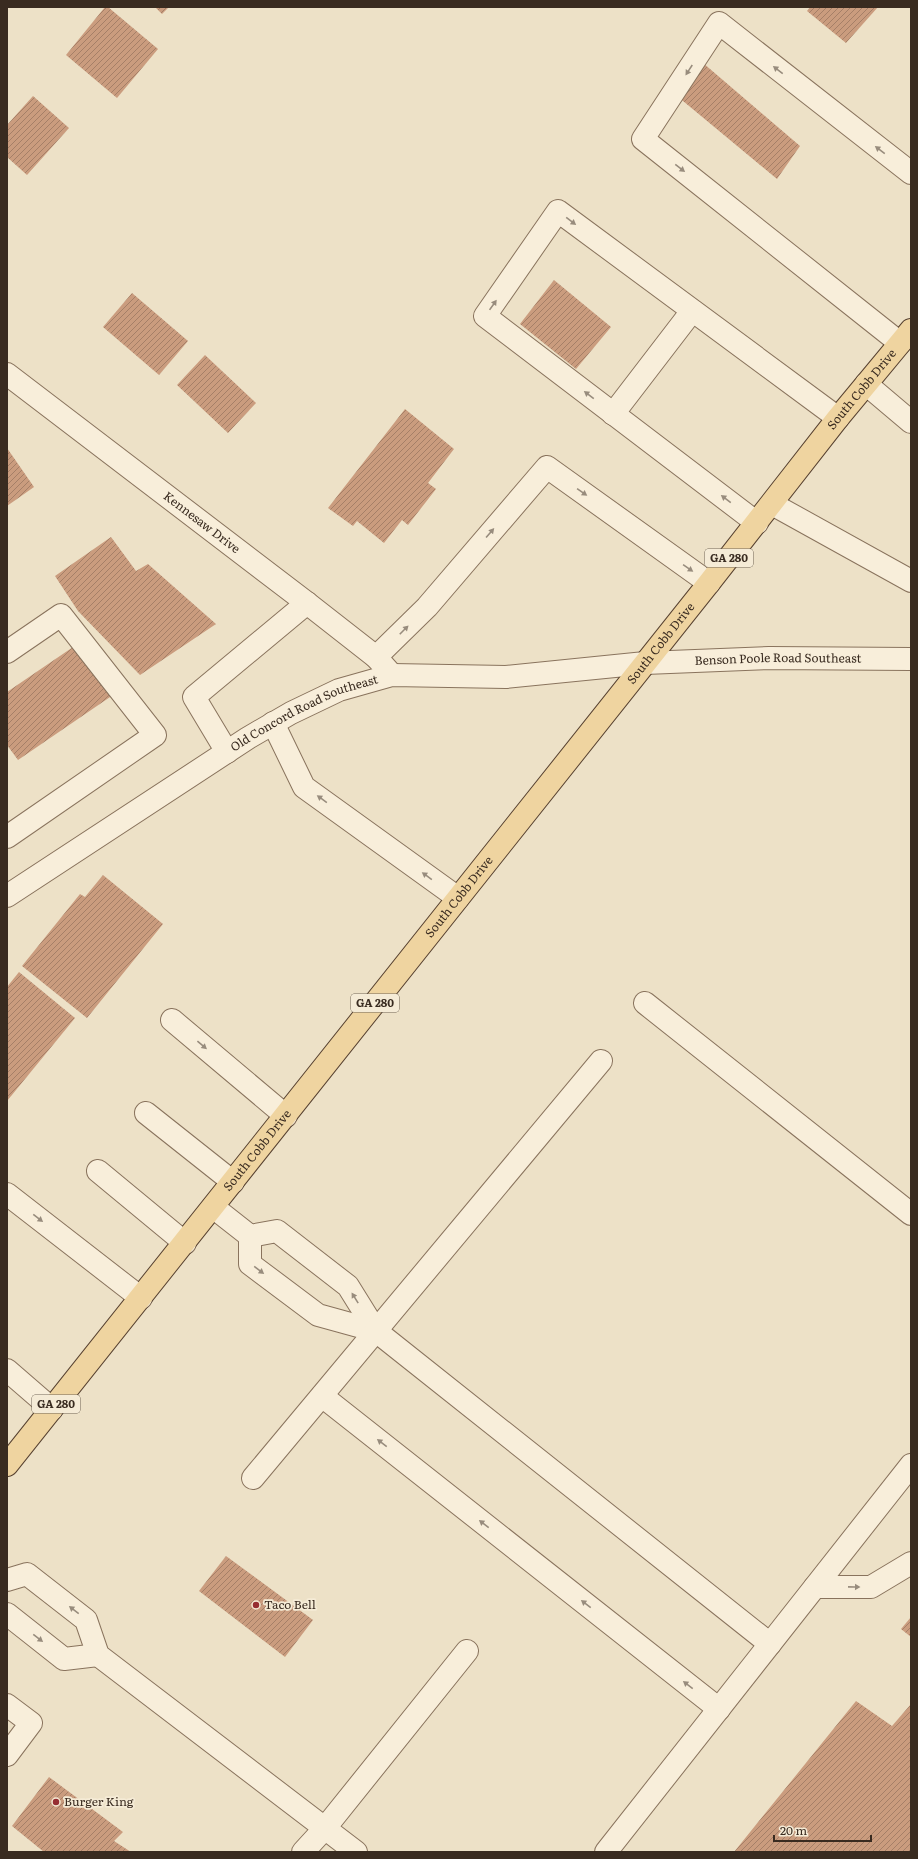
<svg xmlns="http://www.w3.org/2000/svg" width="918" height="1859" font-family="Literata,serif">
<defs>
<pattern id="building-hatch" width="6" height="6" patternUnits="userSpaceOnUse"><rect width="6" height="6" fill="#ca9c7e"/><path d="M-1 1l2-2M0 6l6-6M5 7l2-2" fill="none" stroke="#a57f67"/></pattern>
</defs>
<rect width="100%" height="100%" fill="#ede1c7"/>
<!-- building -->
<g fill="url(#building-hatch)">
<path d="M105 7H108L158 49 117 98 66 55Z"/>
<path d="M155 7H169L162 14Z"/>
<path d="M810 7H878L846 43 807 11Z"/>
<path d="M703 63 800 146 777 179 677 96Z"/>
<path d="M33 96 69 128 27 175 7 157V125Z"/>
<path d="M554 280 611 327 576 369 520 324Z"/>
<path d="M132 293 188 341 159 375 103 327Z"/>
<path d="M205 355 256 403 228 433 177 385Z"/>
<path d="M405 409 454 449 428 483 436 489 408 525 402 520 384 543 357 521 353 526 328 508Z"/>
<path d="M7 448 34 487 7 506Z"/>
<path d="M111 537 136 571 148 564 216 624 140 675 78 611 55 576Z"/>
<path d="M79 643 113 695 18 760 7 745V692Z"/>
<path d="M103 875 163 924 87 1018 22 966 80 894 85 897Z"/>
<path d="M19 972 75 1018 7 1101V987Z"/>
<path d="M226 1556 313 1620 285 1657 199 1591Z"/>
<path d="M911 1617V1637L901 1629Z"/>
<path d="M856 1701 892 1726 911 1704V1852H734Z"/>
<path d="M49 1777 123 1832 114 1841 131 1852H44L12 1826Z"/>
</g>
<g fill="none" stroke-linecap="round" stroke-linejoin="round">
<defs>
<g id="minor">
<path d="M900 343 643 139 719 23 911 173"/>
<path id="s1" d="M7 374 307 603 376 657 392 675"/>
<path d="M866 384 911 422"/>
<path d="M613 414 692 311"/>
<path d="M772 504 911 581"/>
<path d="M757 523 485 316 558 211 838 418"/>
<path d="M7 652 61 615 155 735 7 837"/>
<path d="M376 657 427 607 547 467 709 583"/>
<path d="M273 723 304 787 458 898"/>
<path d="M227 752 194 697 307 603"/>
<path id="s2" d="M7 896 248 738 291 713 339 690 392 675 506 677 645 663 769 658 911 659"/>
<path d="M645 1003 911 1214"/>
<path d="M172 1020 286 1116"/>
<path d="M146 1113 233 1182"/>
<path d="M98 1171 185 1243"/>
<path d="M7 1194 141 1298"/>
<path d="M213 1207 250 1236 277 1231 348 1286 376 1331 770 1644"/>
<path d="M250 1236V1264L318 1315 376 1331"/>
<path d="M7 1370 52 1409"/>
<path d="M322 1396 719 1709"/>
<path d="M253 1478 601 1061"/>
<path d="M7 1580 27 1574 86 1620 98 1655 356 1852"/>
<path d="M815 1587H871L911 1563"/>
<path d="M7 1614 64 1659 98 1655"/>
<path d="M7 1705 31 1723 7 1755"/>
<path d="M303 1852 325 1828 467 1651"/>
<path d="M606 1852 911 1465"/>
</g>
<g id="major">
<path id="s3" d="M7 1465 709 583 838 418 911 330"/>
</g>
</defs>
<!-- minor casing -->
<use href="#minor" stroke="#89735d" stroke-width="24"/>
<!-- major casing -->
<use href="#major" stroke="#574130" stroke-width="24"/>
<!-- minor -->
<use href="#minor" stroke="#f8eeda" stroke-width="22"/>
<!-- major -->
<use href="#major" stroke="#efd4a0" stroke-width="22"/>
</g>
<!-- one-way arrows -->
<defs><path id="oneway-solid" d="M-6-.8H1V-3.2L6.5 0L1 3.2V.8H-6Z"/></defs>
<g fill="#988c7d">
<use href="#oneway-solid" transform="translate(689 70) rotate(123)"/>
<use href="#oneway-solid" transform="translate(778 70) rotate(-142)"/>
<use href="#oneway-solid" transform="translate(880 150) rotate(-143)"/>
<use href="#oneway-solid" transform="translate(680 168) rotate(38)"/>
<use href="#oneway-solid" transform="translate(571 221) rotate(37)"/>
<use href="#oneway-solid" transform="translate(493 305) rotate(-55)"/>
<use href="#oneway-solid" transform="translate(589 395) rotate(-143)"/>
<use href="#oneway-solid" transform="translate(582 492) rotate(35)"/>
<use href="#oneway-solid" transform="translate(726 499) rotate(-143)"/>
<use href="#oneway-solid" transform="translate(490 533) rotate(-49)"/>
<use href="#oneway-solid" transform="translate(688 568) rotate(35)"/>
<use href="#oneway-solid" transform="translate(404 630) rotate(-45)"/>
<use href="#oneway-solid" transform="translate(322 799) rotate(-144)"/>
<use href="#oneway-solid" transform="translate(427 876) rotate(-144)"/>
<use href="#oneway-solid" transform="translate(202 1045) rotate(40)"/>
<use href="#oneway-solid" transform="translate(38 1218) rotate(38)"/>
<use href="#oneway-solid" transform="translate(259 1270) rotate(37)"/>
<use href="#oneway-solid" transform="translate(355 1298) rotate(-122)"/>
<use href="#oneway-solid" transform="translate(382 1443) rotate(-142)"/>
<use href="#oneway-solid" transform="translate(484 1524) rotate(-142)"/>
<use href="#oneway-solid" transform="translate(854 1587) rotate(1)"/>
<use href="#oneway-solid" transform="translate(586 1604) rotate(-142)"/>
<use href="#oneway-solid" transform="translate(74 1610) rotate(-142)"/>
<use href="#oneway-solid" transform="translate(38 1638) rotate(38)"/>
<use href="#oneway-solid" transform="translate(688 1685) rotate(-142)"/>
</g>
<!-- markers -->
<g fill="#962e32" stroke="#f5ebd6" stroke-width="1.5">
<circle cx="256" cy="1605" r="4"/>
<circle cx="56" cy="1802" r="4"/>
</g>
<g text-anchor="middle" stroke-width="3.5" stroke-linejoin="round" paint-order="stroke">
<!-- shield labels -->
<g fill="#f5ebd6" stroke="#716557" stroke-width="1">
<rect x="705" y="549" width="48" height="18" rx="3"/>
<rect x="351" y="994" width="48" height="18" rx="3"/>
<rect x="32" y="1395" width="48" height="18" rx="3"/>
</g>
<g font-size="11" font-weight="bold" fill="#392b20">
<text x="729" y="562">GA 280</text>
<text x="375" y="1007">GA 280</text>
<text x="56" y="1408">GA 280</text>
</g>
<!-- street labels -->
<g font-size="12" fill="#392b20" stroke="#f5ebd6">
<text dy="4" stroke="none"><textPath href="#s3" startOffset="1374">South Cobb Drive</textPath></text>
<text dy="4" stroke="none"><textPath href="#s1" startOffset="245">Kennesaw Drive</textPath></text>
<text dy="4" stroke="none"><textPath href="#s3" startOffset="1050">South Cobb Drive</textPath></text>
<text dy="4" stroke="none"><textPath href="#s2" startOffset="833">Benson Poole Road Southeast</textPath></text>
<text dy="4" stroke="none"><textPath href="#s2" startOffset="350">Old Concord Road Southeast</textPath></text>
<text dy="4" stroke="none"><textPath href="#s3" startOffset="726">South Cobb Drive</textPath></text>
<text dy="4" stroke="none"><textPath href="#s3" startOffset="402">South Cobb Drive</textPath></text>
</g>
<!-- poi labels -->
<g font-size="12" fill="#392b20" stroke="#f5ebd6" text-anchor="start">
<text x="264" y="1609">Taco Bell</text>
<text x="64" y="1806">Burger King</text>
</g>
</g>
<!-- border -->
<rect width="918" height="1859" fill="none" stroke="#392b20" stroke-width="16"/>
<!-- scale -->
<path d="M774 1835v6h97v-6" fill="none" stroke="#392b20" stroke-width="2"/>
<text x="780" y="1835" font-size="12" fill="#392b20" stroke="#f5ebd6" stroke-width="3" paint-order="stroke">20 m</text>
</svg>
